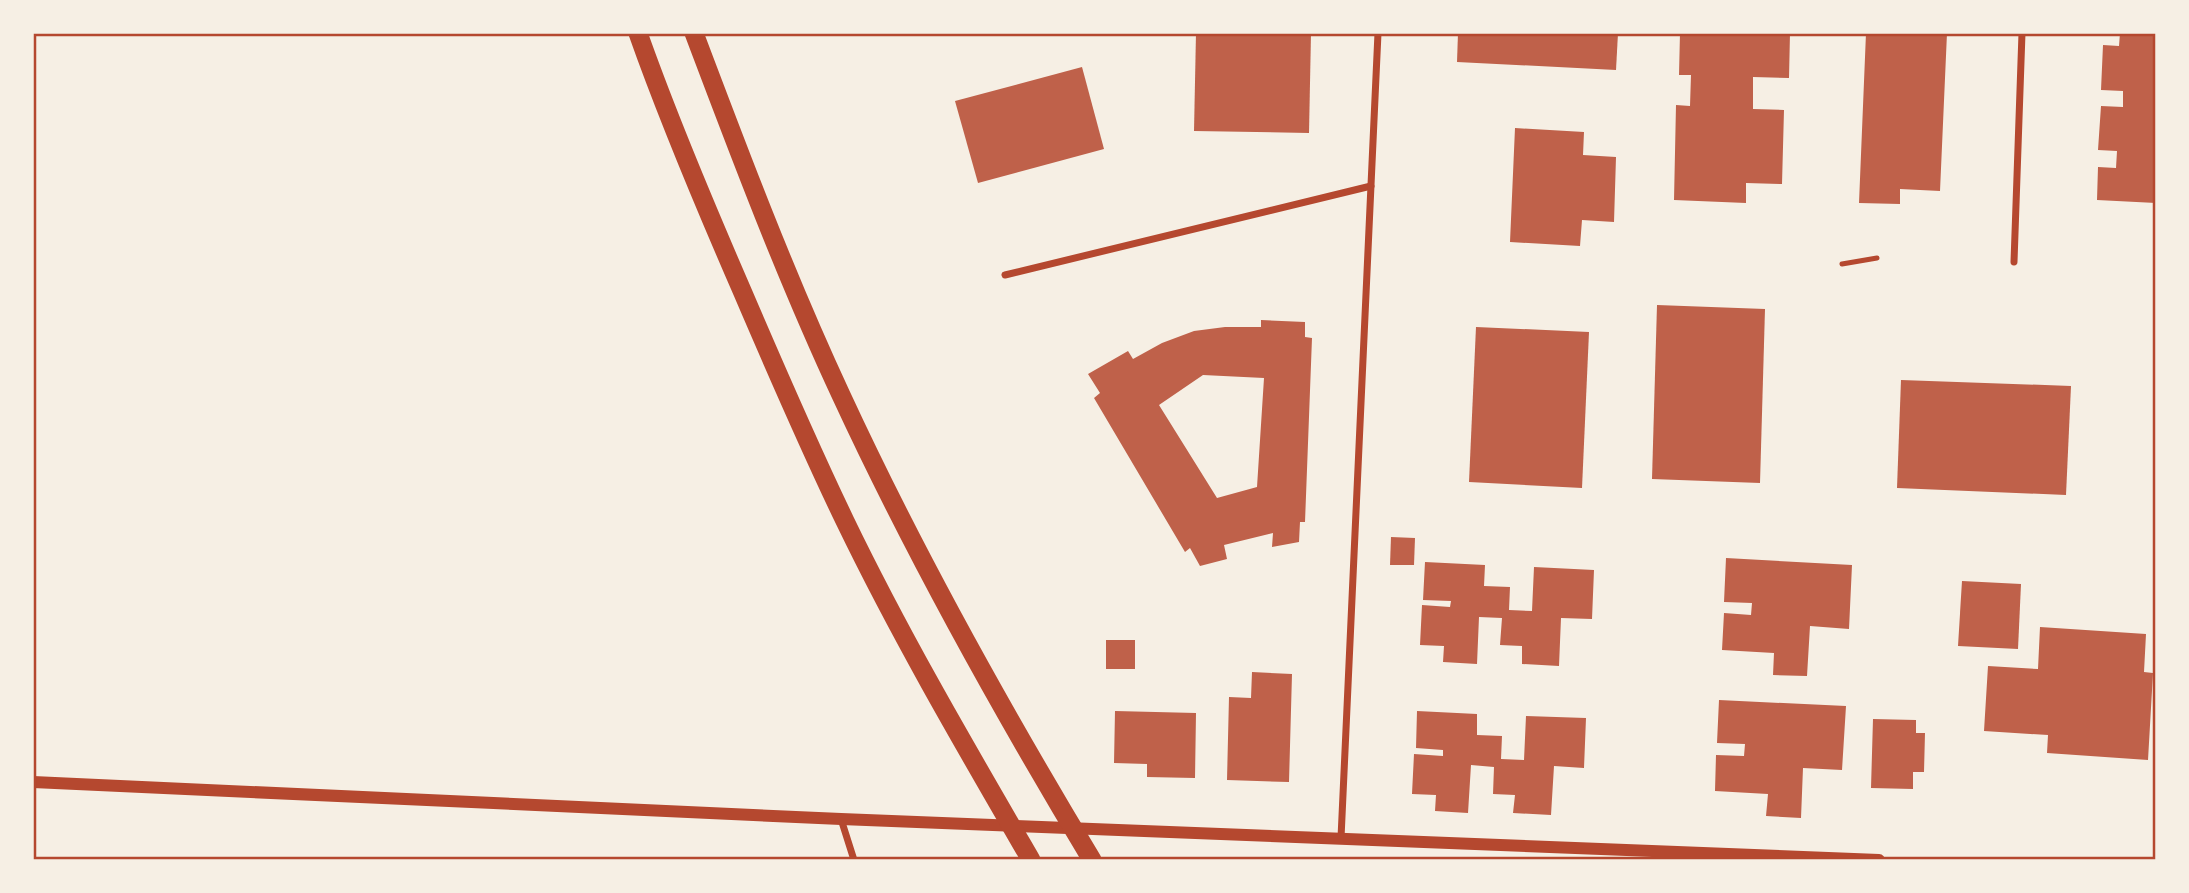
<svg xmlns="http://www.w3.org/2000/svg" width="2189" height="893" font-family="'Archivo Narrow',sans-serif">
<rect width="100%" height="100%" fill="#f6efe4"/>
<!-- building -->
<g fill="#bf614a" fill-rule="evenodd">
<path d="M1196 33H1311L1309 133 1194 131Z"/>
<path d="M1458 33H1618L1616 70 1457 62Z"/>
<path d="M1680 33H1790L1789 78 1753 77V109L1784 110 1782 184 1746 183V203L1674 200 1676 105 1690 106 1691 75H1679Z"/>
<path d="M1866 33H1947L1940 191 1900 189V204L1859 203Z"/>
<path d="M2120 33H2156V203L2097 200 2098 167 2116 168 2117 151 2098 150 2101 106 2123 107V91L2101 90 2103 45 2119 46Z"/>
<path d="M1082 67 1104 149 978 183 955 101Z"/>
<path d="M1515 128 1584 132 1583 155 1616 157 1614 222 1582 220 1580 246 1510 242Z"/>
<path d="M1657 305 1765 309 1760 483 1652 479Z"/>
<path d="M1261 320 1305 322V337L1312 338 1305 522H1300L1299 542 1272 547 1273 533 1224 545 1227 559 1200 566 1190 548 1185 552 1094 398 1100 393 1088 374 1128 351 1133 359 1162 343 1194 331 1225 327H1261ZM1203 375 1264 378 1257 487 1217 498 1159 405Z"/>
<path d="M1476 327 1589 332 1582 488 1469 482Z"/>
<path d="M1901 380 2071 386 2066 495 1897 488Z"/>
<path d="M1391 537 1415 538 1414 565H1390Z"/>
<path d="M1726 558 1852 565 1849 629 1810 626 1807 676 1773 675 1774 653 1722 650 1724 613 1751 615 1752 603 1724 602Z"/>
<path d="M1425 562 1485 565 1484 586 1510 587 1509 610 1532 611 1534 567 1594 570 1592 619 1561 618 1559 666 1522 664V646L1500 645 1502 618 1479 617 1477 664 1443 662 1444 646 1420 645 1422 605 1450 607 1451 601 1423 600Z"/>
<path d="M1962 581 2021 584 2018 649 1958 646Z"/>
<path d="M2040 627 2146 634 2144 672 2153 673 2148 760 2047 753 2048 735 1984 731 1988 666 2038 669Z"/>
<rect x="1106" y="640" width="29" height="29"/>
<path d="M1252 672 1292 674 1289 782 1227 780 1229 697 1251 698Z"/>
<path d="M1719 700 1846 706 1842 770 1803 768 1801 818 1766 816 1768 794 1715 791 1716 755 1744 756 1745 744 1717 743Z"/>
<path d="M1115 711 1196 713 1195 778 1147 777V764L1114 763Z"/>
<path d="M1417 711 1477 714V735L1502 736 1501 759 1524 760 1526 716 1586 718 1584 768 1554 766 1551 815 1513 813 1515 795 1493 794 1494 767 1471 765 1468 813 1435 811 1436 795 1412 794 1414 754 1443 756V750L1416 748Z"/>
<path d="M1873 719 1916 720V733H1925L1924 772H1913V789L1871 788Z"/>
</g>
<g fill="none" stroke-linecap="round" stroke-linejoin="round">
<!-- service -->
<path stroke="#b5482f" stroke-width="5" d="M1842 264 1877 258"/>
<!-- minor -->
<g stroke="#b5482f" stroke-width="7">
<path d="M2014 262 2022 33"/>
<path d="M1005 275 1371 186"/>
<path d="M841 819 854 860"/>
<path d="M1341 838 1378 33"/>
</g>
<!-- tertiary -->
<path stroke="#b5482f" stroke-width="12" d="M33 782 841 819 1879 860"/>
<!-- trunk -->
<g stroke="#b5482f" stroke-width="19">
<path d="M638 33C669 121 706 208 743 293 776 370 809 446 845 521 901 637 966 748 1031 860"/>
<path d="M694 33C740 155 786 277 841 395 915 555 1001 709 1092 860"/>
</g>
</g>
<!-- border -->
<rect width="2189" height="893" fill="none" stroke="#f6efe4" stroke-width="70"/>
<rect x="35" y="35" width="2119" height="823" fill="none" stroke="#b5482f" stroke-width="2.5"/>
</svg>
